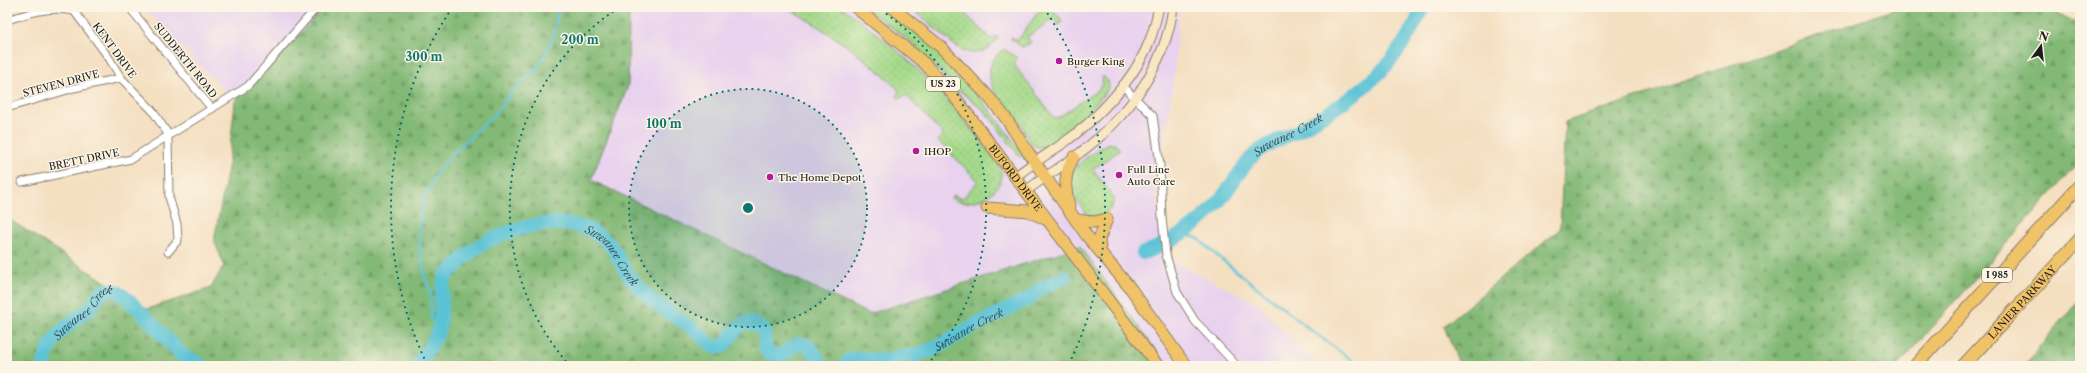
<svg xmlns="http://www.w3.org/2000/svg" width="2087" height="373" font-family="'Libre Caslon Text',serif">
<defs>
<pattern id="grass-dots" width="8" height="8" patternUnits="userSpaceOnUse"><rect width="8" height="8" fill="#a4d98a"/><path d="M2 2h.1M6 6h.1" fill="none" stroke="#8dba76" stroke-width="1.8" stroke-linecap="round"/></pattern>
<pattern id="forest-firs" width="22" height="20" patternUnits="userSpaceOnUse"><rect width="22" height="20" fill="#83b976"/><path d="M5 1l3.5 6h-7zM16 11l3.5 6h-7z" fill="#719e66"/></pattern>
</defs>
<rect width="100%" height="100%" fill="#fcf5e5"/>
<filter id="ink" filterUnits="userSpaceOnUse"><feTurbulence type="fractalNoise" baseFrequency=".025" numOctaves="2"/><feDisplacementMap in="SourceGraphic" scale="8" xChannelSelector="R" yChannelSelector="G"/><feConvolveMatrix kernelMatrix="1 2 1 2 8 2 1 2 1" color-interpolation-filters="sRGB"/></filter>
<filter id="wash" filterUnits="userSpaceOnUse"><feTurbulence type="fractalNoise" baseFrequency=".012" numOctaves="4" result="noise"/><feDisplacementMap in="SourceGraphic" scale="16" xChannelSelector="R" yChannelSelector="G"/><feGaussianBlur stdDeviation="0.9" result="paint"/><feColorMatrix in="noise" values="0 0 0 0 0 0 0 0 0 0 0 0 0 0 0 0 0 1.4 0 .05"/><feComposite in="paint" operator="in"/></filter>
<g filter="url(#wash)">
<rect width="100%" height="100%" fill="#f4dfc1"/>
<!-- built -->
<g fill="#e8d2ee">
<path d="M143 7H325L235 101Z"/>
<path d="M629 7H1180L1173 83 1156 197 1169 260 1255 302 1318 366H1167L1080 246 869 314 591 180 628 86Z"/>
</g>
<!-- grass -->
<g fill="url(#grass-dots)" stroke="#607a53">
<path d="M786 7C797 7 832 4 840 7 846 9 853 16 858 19 905 54 945 94 980 140 986 149 996 158 1000 167 1011 192 968 211 951 198L953 195 962 199 978 181 938 141 943 134 906 95 899 99 897 96 899 90C866 57 826 30 786 7Z"/>
<path d="M865 7H886C943 51 981 96 1023 154L1022 157H1020L985 111 956 88 912 43Z"/>
<path d="M910 7H958L992 40 996 36 998 39C975 65 959 50 938 31 929 23 920 15 910 7Z"/>
<path d="M1039 7C1047 7 1062 15 1062 23L1059 25 1053 19 1027 37 1031 43 1022 47 1011 39V37L1018 40 1041 8Z"/>
<path d="M1004 49 1018 58 1013 63 1054 118 1059 117 1098 90 1102 84 1103 76 1108 81 1109 88C1097 103 1061 147 1041 147 1036 147 1032 145 1030 142 1025 137 1024 129 1020 123 1011 108 992 96 990 78 988 65 994 57 1004 49Z"/>
<path d="M1108 143 1116 145 1120 150 1093 169 1113 197C1116 205 1107 214 1099 217 1096 217 1091 216 1088 216 1083 208 1074 199 1071 190 1063 168 1094 153 1108 143Z"/>
</g>
<!-- forest -->
<g fill="url(#forest-firs)" stroke="#506a49">
<path d="M325 7H629L628 86 591 180 869 314 1080 246 1167 366H7V218L147 309 211 288 224 265 214 240 228 169 235 101Z"/>
<path d="M1901 7H2044L2080 24V161L1897 366H1460L1444 326 1560 229 1565 122Z"/>
<path d="M2080 299V366H2024Z"/>
</g>
<g fill="none" stroke-linecap="round" stroke-linejoin="round">
<!-- stream -->
<g stroke="#5bc3d7" stroke-width="2.5">
<path d="M1185 234 1199 239 1215 254 1312 331 1360 366"/>
<path d="M438 332 431 317V295L424 274 419 238 420 215 427 192 438 171 455 151 497 112 512 92 537 69 553 39 559 7"/>
</g>
<!-- river -->
<g stroke="#5bc3d7" stroke-width="14">
<path id="s1" d="M1143 253C1177 241 1205 221 1227 191 1236 178 1244 164 1256 153 1268 142 1287 137 1301 129 1329 113 1365 90 1386 66 1401 49 1414 27 1423 7"/>
<path d="M143 314 182 355 203 366"/>
<path id="s2" d="M44 366C47 343 60 331 78 317 82 315 87 312 90 308 95 303 98 292 106 290 119 288 129 301 137 308"/>
<path id="s3" d="M418 366C424 355 433 344 438 332 444 316 439 289 446 276 448 272 454 268 457 265 472 249 483 242 504 234 536 221 583 216 609 244 617 253 622 267 630 277 635 284 642 290 649 297 663 312 682 319 697 332 705 338 711 350 722 347 736 335 740 310 763 330 768 343 759 355 779 356 785 354 788 350 793 347 808 337 816 356 822 366"/>
<path id="s4" d="M844 366 849 360 856 358 885 361 901 356H912L936 348 975 325 1027 300 1041 288 1065 277"/>
</g>
</g>
</g>
<g filter="url(#ink)">
<g fill="none" stroke-linecap="round" stroke-linejoin="round">
<defs>
<g id="minor">
<path d="M129 7 212 109"/>
<path d="M7 20C30 13 50 6 74 11L109 58 121 78 152 110 168 134"/>
<path d="M1122 85 1153 116 1160 165 1162 218 1166 255 1177 292 1195 321 1237 366"/>
<path d="M7 108 74 88 121 78"/>
<path d="M22 182 131 159 248 86 317 7"/>
<path d="M168 252 178 240 177 224 169 197 168 134"/>
</g>
<g id="secondary">
<path d="M1015 177C1031 164 1048 154 1065 142 1096 120 1135 79 1149 42 1154 31 1156 19 1159 7"/>
<path d="M1026 191C1044 177 1063 166 1081 152 1127 118 1166 65 1173 7"/>
</g>
<g id="trunk">
<path id="s5" d="M855 7 924 63 951 92 1158 366"/>
<path d="M892 7 941 47 987 95 1005 117 1034 161 1087 236 1131 289 1186 366"/>
<path d="M1069 206C1065 188 1063 174 1074 157"/>
<path d="M987 208 1029 211 1045 219"/>
<path d="M1076 220 1094 222 1107 219"/>
<path d="M1100 250 1099 239 1107 219"/>
</g>
<g id="motorway">
<path d="M1915 366 2080 185"/>
<path id="s6" d="M1963 366 2080 239"/>
</g>
</defs>
<!-- minor casing -->
<use href="#minor" stroke="#887e6e" stroke-width="9"/>
<!-- secondary casing -->
<use href="#secondary" stroke="#887e6e" stroke-width="11"/>
<!-- trunk casing -->
<use href="#trunk" stroke="#887e6e" stroke-width="13"/>
<!-- motorway casing -->
<use href="#motorway" stroke="#887e6e" stroke-width="14"/>
<!-- minor -->
<use href="#minor" stroke="#fff" stroke-width="7"/>
<!-- secondary -->
<use href="#secondary" stroke="#f9e7c3" stroke-width="9"/>
<!-- trunk -->
<use href="#trunk" stroke="#f1c369" stroke-width="11"/>
<!-- motorway -->
<use href="#motorway" stroke="#f1c369" stroke-width="12"/>
</g>
</g>
<!-- distance rings -->
<circle cx="748" cy="208" r="119" fill="#0f766e" fill-opacity=".12"/>
<g fill="none" stroke="#0f766e" stroke-width="2" stroke-dasharray="2 4">
<circle cx="748" cy="208" r="119"/>
<path d="M570 366A238 238 0 0 1 620 7M876 7A238 238 0 0 1 926 366"/>
<path d="M427 364A357 357 0 0 1 452 8M1044 8A357 357 0 0 1 1069 364"/>
</g>
<!-- markers -->
<g fill="#b5179e" stroke="#fcf5e5" stroke-width="1.5">
<circle cx="1059" cy="61" r="4"/>
<circle cx="916" cy="151" r="4"/>
<circle cx="1119" cy="175" r="4"/>
<circle cx="770" cy="177" r="4"/>
</g>
<g text-anchor="middle" stroke-width="3" stroke-linejoin="round" paint-order="stroke">
<!-- shield labels -->
<g fill="#fcf5e5" stroke="#5f5d58" stroke-width="1">
<rect x="926" y="77" width="34" height="14" rx="3"/>
<rect x="1982" y="268" width="30" height="14" rx="3"/>
</g>
<g font-size="9" font-weight="bold" fill="#1c1c1c">
<text x="943" y="87">US 23</text>
<text x="1997" y="278">I 985</text>
</g>
<!-- street labels -->
<g font-size="10" fill="#1c1c1c" stroke="#fcf5e5">
<text transform="translate(115 50) rotate(54)" y="4">KENT DRIVE</text>
<text transform="translate(186 60) rotate(51)" y="4">SUDDERTH ROAD</text>
<text transform="translate(61 83) rotate(-15)" y="4">STEVEN DRIVE</text>
<text transform="translate(84 159) rotate(-12)" y="4">BRETT DRIVE</text>
<text dy="4" stroke="none"><textPath href="#s5" startOffset="236">BUFORD DRIVE</textPath></text>
<text dy="4" stroke="none"><textPath href="#s6" startOffset="87">LANIER PARKWAY</textPath></text>
</g>
<!-- poi labels -->
<g font-size="10" fill="#1c1c1c" stroke="#fcf5e5" text-anchor="start">
<text x="1067" y="65">Burger King</text>
<text x="924" y="155">IHOP</text>
<text x="1127" y="173">Full Line<tspan x="1127" dy="12">Auto Care</tspan></text>
<text x="778" y="181">The Home Depot</text>
</g>
<!-- water labels -->
<g font-size="11" font-style="italic" fill="#32565d" stroke="#fcf5e5">
<text dy="4" stroke="none"><textPath href="#s1" startOffset="191">Suwanee Creek</textPath></text>
<text dy="4" stroke="none"><textPath href="#s3" startOffset="291">Suwanee Creek</textPath></text>
<text dy="4" stroke="none"><textPath href="#s2" startOffset="69">Suwanee Creek</textPath></text>
<text dy="4" stroke="none"><textPath href="#s4" startOffset="135">Suwanee Creek</textPath></text>
</g>
</g>
<circle cx="748" cy="208" r="6" fill="#0f766e" stroke="#fcf5e5" stroke-width="2"/>
<g font-size="12" text-anchor="middle" font-weight="bold" fill="#0f766e" stroke="#fcf5e5" stroke-width="3" stroke-linejoin="round" paint-order="stroke">
<text x="580" y="44">200 m</text>
<text x="424" y="61">300 m</text>
<text x="664" y="128">100 m</text>
</g>
<!-- margin -->
<rect width="2087" height="373" fill="none" stroke="#fcf5e5" stroke-width="24"/>
<!-- north arrow -->
<g transform="translate(2041 46) rotate(15)" stroke="#fcf5e5" stroke-width="3" paint-order="stroke">
<path d="M0-3L7 15L0 10L-7 15Z" fill="#1c1c1c"/>
<text y="-6" font-size="11" font-weight="bold" text-anchor="middle" fill="#1c1c1c">N</text>
</g>
</svg>
